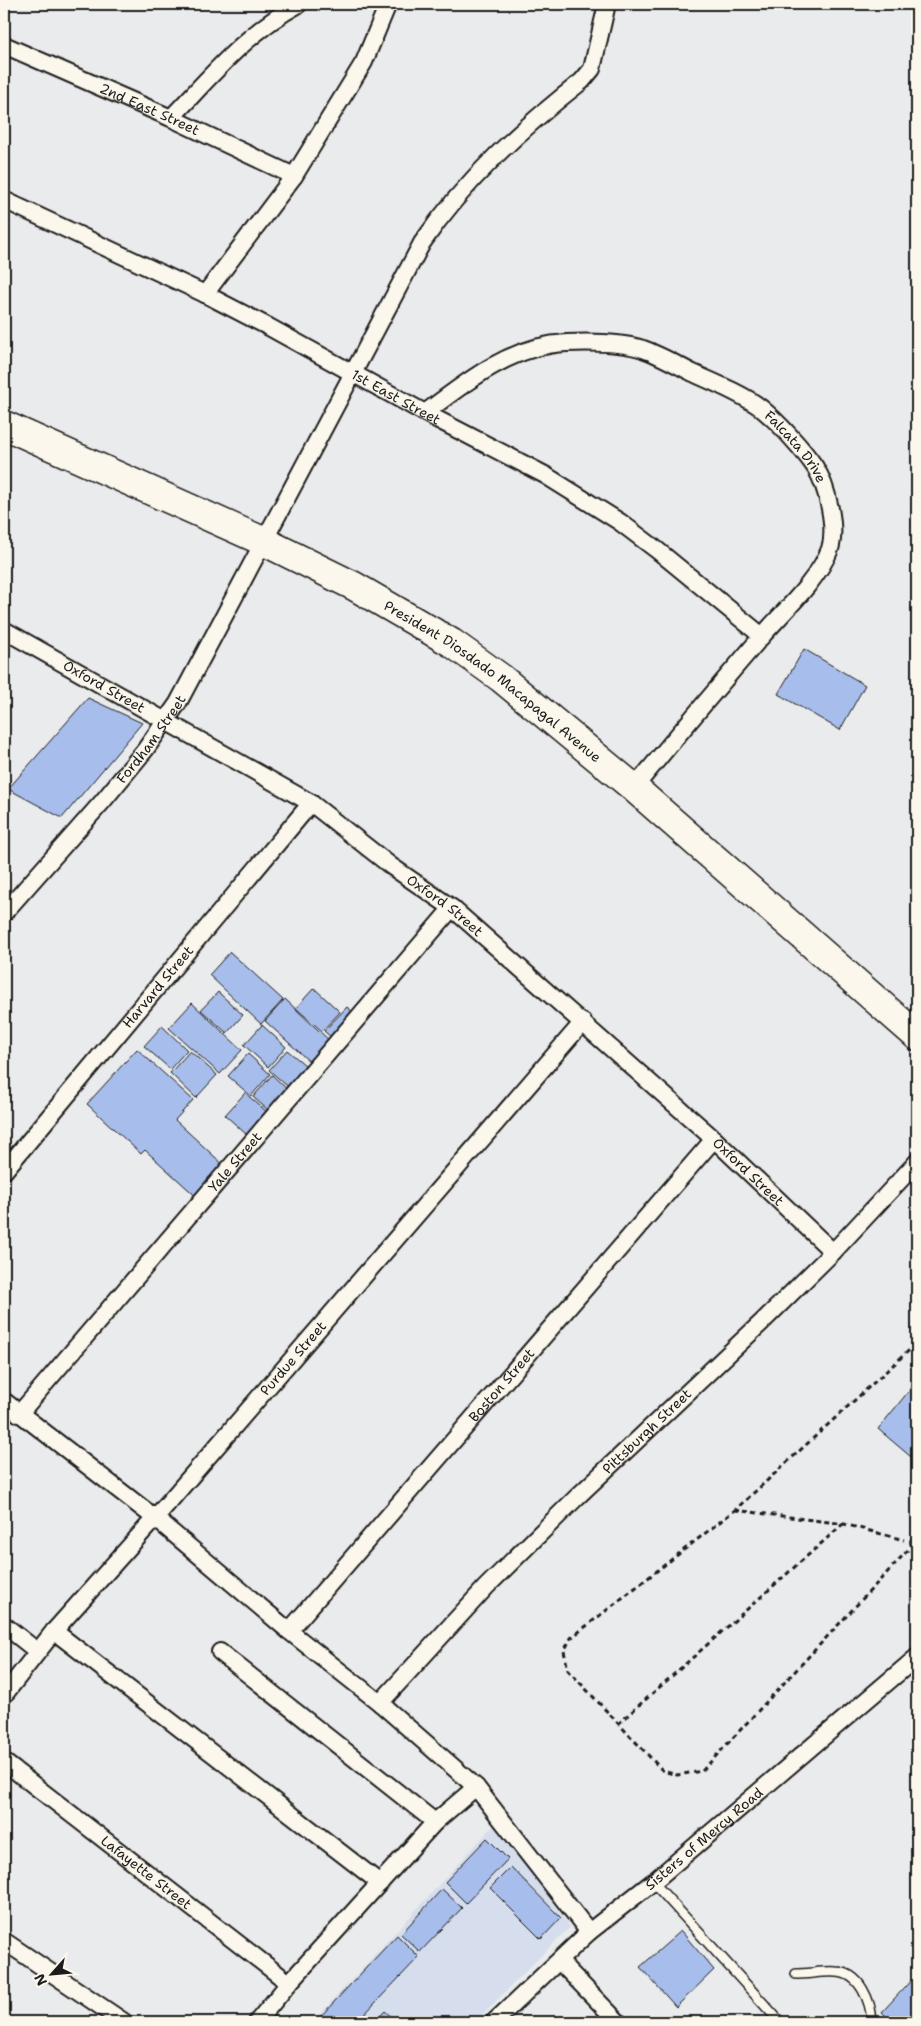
<svg xmlns="http://www.w3.org/2000/svg" width="921" height="2026" font-family="'Shantell Sans',sans-serif">
<rect width="100%" height="100%" fill="#eaebec"/>
<filter id="ink" filterUnits="userSpaceOnUse"><feTurbulence type="fractalNoise" baseFrequency=".02" numOctaves="2"/><feDisplacementMap in="SourceGraphic" scale="10" xChannelSelector="R" yChannelSelector="G"/><feConvolveMatrix kernelMatrix="1 2 1 2 8 2 1 2 1" color-interpolation-filters="sRGB"/></filter>
<g filter="url(#ink)">
<!-- built -->
<path fill="#d6ddec" d="M495 1824 570 1927 475 2022H313Z"/>
<!-- building -->
<g fill="#a7bdeb" stroke="#1c1c1c">
<path d="M804 649 865 685 840 730 778 694Z"/>
<path d="M88 698 142 723 62 818 8 789Z"/>
<path d="M230 952 283 1000 261 1024 209 975Z"/>
<path d="M314 988 340 1012 322 1031 296 1008Z"/>
<path d="M218 992 243 1015 227 1033 201 1010Z"/>
<path d="M285 999 331 1042 311 1063 265 1021Z"/>
<path d="M192 1003 242 1050 220 1074 169 1028Z"/>
<path d="M347 1007 363 1021 340 1045 324 1031Z"/>
<path d="M262 1025 286 1047 268 1067 244 1045Z"/>
<path d="M162 1026 187 1050 170 1069 144 1046Z"/>
<path d="M137 1049 193 1100 175 1120 228 1169 200 1200 145 1150 141 1154 87 1104Z"/>
<path d="M287 1050 311 1070 293 1091 269 1070Z"/>
<path d="M190 1051 217 1075 196 1098 170 1073Z"/>
<path d="M248 1054 270 1074 251 1096 228 1076Z"/>
<path d="M272 1075 288 1090 269 1111 253 1097Z"/>
<path d="M245 1093 267 1112 247 1135 225 1115Z"/>
<path d="M917 1381V1462L878 1429Z"/>
<path d="M487 1838 508 1859 466 1903 445 1882Z"/>
<path d="M511 1867 561 1918 541 1939 490 1888Z"/>
<path d="M442 1889 462 1908 420 1952 401 1934Z"/>
<path d="M681 1931 714 1970 676 2007 640 1967Z"/>
<path d="M397 1935 419 1957 357 2022H326L320 2017Z"/>
<path d="M917 1974V2022H892L882 2012Z"/>
<path d="M385 2011 397 2022H374Z"/>
</g>
<g fill="none" stroke-linecap="round" stroke-linejoin="round">
<defs>
<g id="service">
<path d="M915 1542 917 1539"/>
<path d="M653 1882 780 2022"/>
<path d="M796 1974C809 1974 823 1971 836 1972 860 1972 871 2002 872 2022"/>
</g>
<g id="minor">
<path id="s1" d="M4 45 171 118 294 176"/>
<path d="M171 118C211 76 247 32 299 4"/>
<path id="s2" d="M4 200 205 294 269 327 425 413 545 475 620 522 657 550 762 636"/>
<path d="M205 294 294 176 364 62 388 4"/>
<path id="s3" d="M425 413C467 381 512 345 567 343 591 342 620 342 643 349 660 355 677 365 693 373 713 382 743 394 761 408 779 423 802 448 815 467 827 486 837 527 830 549 818 580 784 611 762 636 719 686 676 737 634 788"/>
<path id="s4" d="M4 630 311 803 391 866 452 908 714 1139 833 1252"/>
<path id="s5" d="M4 913 103 801 145 750 178 703 422 243C465 180 522 128 582 81L592 69 607 4"/>
<path id="s6" d="M4 1171 311 803"/>
<path d="M4 1401 155 1518 289 1631 380 1703 476 1787 589 1932"/>
<path id="s7" d="M19 1414 452 908"/>
<path d="M4 1625 37 1651"/>
<path d="M54 1631 380 1883"/>
<path id="s8" d="M289 1631 714 1139"/>
<path d="M220 1652 435 1822"/>
<path id="s9" d="M4 1695 54 1631 155 1518 583 1022"/>
<path id="s10" d="M380 1703 486 1587 577 1497 762 1322 833 1252 917 1162"/>
<path id="s11" d="M4 1762 289 1983"/>
<path d="M4 1941 124 2022"/>
<path d="M560 1962 618 2022"/>
<path d="M257 2022 289 1983 435 1822 476 1787"/>
<path id="s12" d="M494 2022 589 1932 653 1882 917 1657"/>
</g>
<g id="trunk">
<path id="s13" d="M4 425 265 542 354 586 452 643 501 678 634 788 917 1036"/>
</g>
</defs>
<!-- service casing -->
<use href="#service" stroke="#1c1c1c" stroke-width="12"/>
<!-- minor casing -->
<use href="#minor" stroke="#1c1c1c" stroke-width="20"/>
<!-- trunk casing -->
<use href="#trunk" stroke="#1c1c1c" stroke-width="31"/>
<!-- path -->
<g stroke="#1c1c1c" stroke-width="3" stroke-dasharray="5 4" stroke-linecap="butt">
<path d="M735 1510 844 1524 904 1540"/>
<path d="M908 1550 702 1771 677 1775 663 1771 568 1670 564 1651 571 1638 735 1510 917 1343"/>
<path d="M618 1724 843 1524"/>
</g>
<!-- service -->
<use href="#service" stroke="#fbf7ec" stroke-width="9"/>
<!-- minor -->
<use href="#minor" stroke="#fbf7ec" stroke-width="16"/>
<!-- trunk -->
<use href="#trunk" stroke="#fbf7ec" stroke-width="28"/>
</g>
</g>
<g text-anchor="middle" stroke-width="5" stroke-linejoin="round" paint-order="stroke">
<!-- street labels -->
<g font-size="14" fill="#1c1c1c" stroke="#fbf7ec">
<text dy="5" stroke="none"><textPath href="#s1" startOffset="159">2nd East Street</textPath></text>
<text dy="5" stroke="none"><textPath href="#s2" startOffset="439">1st East Street</textPath></text>
<text dy="5" stroke="none"><textPath href="#s3" startOffset="422">Falcata Drive</textPath></text>
<text dy="5" stroke="none"><textPath href="#s13" startOffset="554">President Diosdado Macapagal Avenue</textPath></text>
<text dy="5" stroke="none"><textPath href="#s4" startOffset="115">Oxford Street</textPath></text>
<text dy="5" stroke="none"><textPath href="#s5" startOffset="228">Fordham Street</textPath></text>
<text dy="5" stroke="none"><textPath href="#s4" startOffset="521">Oxford Street</textPath></text>
<text dy="5" stroke="none"><textPath href="#s6" startOffset="240">Harvard Street</textPath></text>
<text dy="5" stroke="none"><textPath href="#s7" startOffset="332">Yale Street</textPath></text>
<text dy="5" stroke="none"><textPath href="#s4" startOffset="925">Oxford Street</textPath></text>
<text dy="5" stroke="none"><textPath href="#s9" startOffset="444">Purdue Street</textPath></text>
<text dy="5" stroke="none"><textPath href="#s8" startOffset="325">Boston Street</textPath></text>
<text dy="5" stroke="none"><textPath href="#s10" startOffset="381">Pittsburgh Street</textPath></text>
<text dy="5" stroke="none"><textPath href="#s12" startOffset="279">Sisters of Mercy Road</textPath></text>
<text dy="5" stroke="none"><textPath href="#s11" startOffset="180">Lafayette Street</textPath></text>
</g>
</g>
<!-- margin -->
<rect width="921" height="2026" fill="none" stroke="#fbf7ec" stroke-width="20"/>
<rect x="10" y="10" width="901" height="2006" fill="none" stroke="#1c1c1c" stroke-width="2" filter="url(#ink)"/>
<!-- north arrow -->
<g transform="translate(52 1974) rotate(243)" stroke="#fbf7ec" stroke-width="4" paint-order="stroke">
<path d="M0-4L9 19L0 12L-9 19Z" fill="#1c1c1c"/>
<text y="-8" font-size="14" font-weight="bold" text-anchor="middle" fill="#1c1c1c">N</text>
</g>
</svg>
